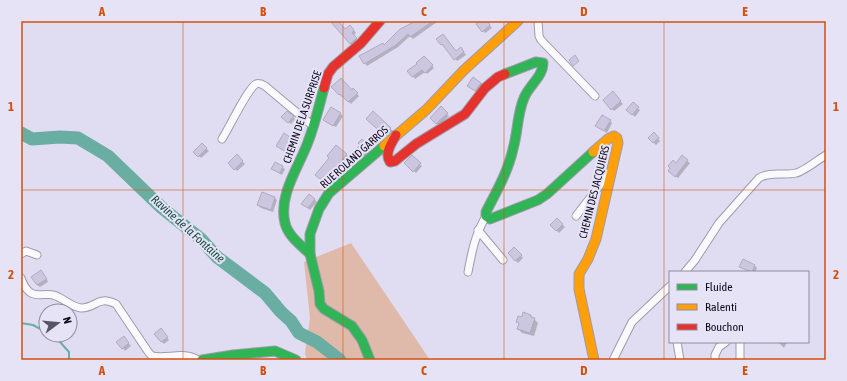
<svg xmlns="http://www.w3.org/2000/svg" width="847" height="381" font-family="'Asap Condensed',sans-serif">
<rect width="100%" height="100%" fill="#e0dcf1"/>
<!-- green -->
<path fill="#dfb9aa" d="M351 243 430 360H307L305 353 310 318 304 262Z"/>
<!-- shadow -->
<g fill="#0003">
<path d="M331 21H338L345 30 352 28 356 33 354 35 358 41 353 46Z"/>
<path d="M417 21 437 22 413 39 410 36 398 47 367 66 365 63 384 46Z"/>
<path d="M482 21H486L492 28 485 33 483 31Z"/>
<path d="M438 39 456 52 463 51 466 55 457 61 445 46 444 47Z"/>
<path d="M424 57 434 68 427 74 425 72 415 79 409 71 418 64Z"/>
<path d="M481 83 483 86 478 92 471 88Z"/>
<path d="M332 87 352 91 353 90 359 96 351 104 343 96 342 97Z"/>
<path d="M613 93 623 104 614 111 604 100Z"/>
<path d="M633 104 640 110 635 117 627 110Z"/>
<path d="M441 108 449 116 439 126 431 118Z"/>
<path d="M373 113 393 131 387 137 368 119Z"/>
<path d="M340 114 343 116 336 127 327 122Z"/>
<path d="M293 117 295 119 291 124 285 120Z"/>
<path d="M610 121 612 123 607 133 599 128Z"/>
<path d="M654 134 660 141 656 145 649 138Z"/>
<path d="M362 140 372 150 360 162 353 154 361 145Z"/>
<path d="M295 142 298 144 291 155 280 148Z"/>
<path d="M202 144 209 151 201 158 194 152Z"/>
<path d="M336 146 349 157 327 184 319 177Z"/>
<path d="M237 156 245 164 237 171 229 163Z"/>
<path d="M412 157 422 166 416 173 405 163Z"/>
<path d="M687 161 690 163 678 178 671 173Z"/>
<path d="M282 167 285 169 282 175 272 169Z"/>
<path d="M263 193 275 198 277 200 273 212 261 208 258 205Z"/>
<path d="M314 199 317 202 310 210 305 206Z"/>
<path d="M557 219 565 227 559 233 551 225Z"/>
<path d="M514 248 523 258 518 263 509 253Z"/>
<path d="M740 266H755L757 268 755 272H749Z"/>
<path d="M44 274 48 282 40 287 37 285Z"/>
<path d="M531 316 538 323 534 336 522 333 518 329 520 324 518 322 522 318Z"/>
<path d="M163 332 169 340 164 344 162 342Z"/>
<path d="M126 340 131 346 125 351 123 348Z"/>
<path d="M778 342H787L784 348Z"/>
</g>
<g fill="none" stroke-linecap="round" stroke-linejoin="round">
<!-- stream -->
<g stroke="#6aaea3" stroke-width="2">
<path d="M21 323 33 325 46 332"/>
<path d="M51 335 60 342 69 352V360"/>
</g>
<!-- river -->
<path stroke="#6aaea3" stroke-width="13" d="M21 133 32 139 60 137 78 138 108 156 162 208 201 239 217 257 265 293 281 312 291 321 299 333 317 342 340 360"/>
</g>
<!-- building -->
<g fill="#ccc6e0" stroke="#b0acbe">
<path d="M330 21H338L345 29 350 25 354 30 352 33 357 38 350 44Z"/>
<path d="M416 21H433L410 37 408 34 396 45 364 64 359 56 383 43 384 45 400 29Z"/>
<path d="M480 21H487L490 25 482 32 476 24Z"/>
<path d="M443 34 456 51 461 47 464 52 454 60 442 44 441 45 436 39Z"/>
<path d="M575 55 579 61 573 66 569 60Z"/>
<path d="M424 56 433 65 425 73 422 70 412 77 407 71 417 64 416 63Z"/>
<path d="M473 77 481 83 475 91 467 86Z"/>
<path d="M341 78 352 90 353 88 358 93 348 102 340 94 339 95 331 87Z"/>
<path d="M613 91 621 101 611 110 603 100Z"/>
<path d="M633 102 639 107 632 115 626 110Z"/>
<path d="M441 106 448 113 436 124 430 118Z"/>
<path d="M331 107 341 113 333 126 323 120Z"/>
<path d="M287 111 294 116 288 123 281 117Z"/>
<path d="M373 111 391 128 384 135 366 119Z"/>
<path d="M602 115 611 120 604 131 595 126Z"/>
<path d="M654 132 659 138 653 143 648 138Z"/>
<path d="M284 133 296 141 288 153 276 146Z"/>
<path d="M362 139 370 147 357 160 351 154 360 145 358 143Z"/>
<path d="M202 143 207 148 198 157 193 152Z"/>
<path d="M336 145 347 154 324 182 315 175 329 158 327 156Z"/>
<path d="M237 154 243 161 234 170 228 163Z"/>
<path d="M412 155 421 163 413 172 404 163Z"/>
<path d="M682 155 688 160 675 177 668 171 670 168 668 166 673 160 676 163Z"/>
<path d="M275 162 283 166 280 173 271 169Z"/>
<path d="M262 192 275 197 271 210 257 205Z"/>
<path d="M309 194 315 199 308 208 301 204Z"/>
<path d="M557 218 563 224 556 231 550 225Z"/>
<path d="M514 247 522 255 515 261 508 253Z"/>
<path d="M743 259 755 265 752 272 739 267Z"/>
<path d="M41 270 47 279 37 285 31 277Z"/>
<path d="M523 312 531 315V317L535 318 530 333 517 329 519 323 516 322 518 316 522 317Z"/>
<path d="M161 328 168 337 161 342 154 334Z"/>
<path d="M124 336 129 343 122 349 116 342Z"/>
</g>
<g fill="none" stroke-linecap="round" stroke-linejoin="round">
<defs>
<g id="street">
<path d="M538 21 539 36 541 40 595 96"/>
<path d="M222 139C228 130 248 88 256 84 259 83 262 84 265 86L313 126"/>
<path d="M576 216 610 172"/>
<path d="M478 230 503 260"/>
<path d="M21 254 26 251 37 255"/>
<path d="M468 272C472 251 475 235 486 216"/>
<path d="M685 272 695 260 719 223 759 178C770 171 784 176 796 173 803 172 819 159 826 155"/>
<path d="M21 278C23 284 26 290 31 293 38 297 46 293 53 295 62 297 71 307 81 308 97 308 97 295 116 304L149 353 152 356C168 359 184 351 198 360"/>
<path d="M677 342 680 360"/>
<path d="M613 360 632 322 670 286"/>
<path d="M715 360V355L719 347 726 342"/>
<path d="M740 360V342"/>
</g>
<g id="fast">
<path d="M505 74 536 62 543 63C543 77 529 85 524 98 517 114 518 132 513 149 508 172 496 192 486 212V216L490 219 538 200 547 194 593 152"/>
<path d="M310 254C301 245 288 236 285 223 278 195 299 167 308 142 315 124 319 106 324 88"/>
<path d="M202 360 233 355 275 351 296 360"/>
<path d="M370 360 362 340 352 326 324 309 320 304 319 291 310 254V234L319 209 329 193 384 146"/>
</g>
<g id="slow">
<path d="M384 146 426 110 464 70 518 21"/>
<path d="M593 152 608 139 614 136 617 138 618 143 596 239 588 259 579 274V289L594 360"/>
</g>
<g id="jam">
<path d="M324 88 328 74 333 67 361 43 380 21"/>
<path d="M396 135C392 143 384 153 390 162L395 161 416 144 465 114 485 88 498 77 505 74"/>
</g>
</defs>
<!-- street casing -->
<use href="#street" stroke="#9f9bac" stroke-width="9"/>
<!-- fast casing -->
<use href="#fast" stroke="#9f9bac" stroke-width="11"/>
<!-- slow casing -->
<use href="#slow" stroke="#9f9bac" stroke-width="11"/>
<!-- jam casing -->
<use href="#jam" stroke="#9f9bac" stroke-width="11"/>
<!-- street -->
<use href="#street" stroke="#fafafd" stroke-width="7"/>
<!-- fast -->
<use href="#fast" stroke="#30b455" stroke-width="9"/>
<!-- slow -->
<use href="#slow" stroke="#ff9f0a" stroke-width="9"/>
<!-- jam -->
<use href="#jam" stroke="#e5322d" stroke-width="9"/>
</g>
<!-- grid -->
<path fill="none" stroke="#d2510d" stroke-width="1" stroke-opacity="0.55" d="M183 21V360M343 21V360M504 21V360M664 21V360M21 190H826"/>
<g text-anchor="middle" stroke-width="4" stroke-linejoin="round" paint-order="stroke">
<!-- street labels -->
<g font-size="11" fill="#0e0a1a" stroke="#e7e3f7">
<text transform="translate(302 117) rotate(-71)" y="4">CHEMIN DE LA SURPRISE</text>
<text transform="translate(354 157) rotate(-42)" y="4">RUE ROLAND GARROS</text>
<text transform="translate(594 192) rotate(-76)" y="4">CHEMIN DES JACQUIERS</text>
</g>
<!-- water labels -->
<g font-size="12" font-style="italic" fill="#164d40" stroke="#e7e3f7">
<text transform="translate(188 229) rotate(42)" y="4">Ravine de la Fontaine</text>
</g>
</g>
<!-- border -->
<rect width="847" height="381" fill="none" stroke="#e7e3f7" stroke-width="44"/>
<!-- legend -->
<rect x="669" y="271" width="140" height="72" fill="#e7e3f7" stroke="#908c9f"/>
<rect x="677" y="284" width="20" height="6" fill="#30b455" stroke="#908c9f"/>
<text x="705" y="291" font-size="12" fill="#0e0a1a">Fluide</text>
<rect x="677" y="304" width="20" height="6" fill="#ff9f0a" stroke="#908c9f"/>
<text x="705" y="311" font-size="12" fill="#0e0a1a">Ralenti</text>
<rect x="677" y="324" width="20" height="6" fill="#e5322d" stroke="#908c9f"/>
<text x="705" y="331" font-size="12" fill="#0e0a1a">Bouchon</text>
<!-- north arrow -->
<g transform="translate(58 323) rotate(74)"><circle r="19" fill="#e7e3f7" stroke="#908c9f"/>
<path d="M0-3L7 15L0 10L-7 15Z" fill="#585465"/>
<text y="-6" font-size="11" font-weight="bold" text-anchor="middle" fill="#0e0a1a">N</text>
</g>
<rect x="22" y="22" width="803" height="337" fill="none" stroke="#d2510d" stroke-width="1.5"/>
<g font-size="13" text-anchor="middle" font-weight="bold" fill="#d2510d">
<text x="102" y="16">A</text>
<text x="263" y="16">B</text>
<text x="424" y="16">C</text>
<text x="584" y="16">D</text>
<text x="745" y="16">E</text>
<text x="11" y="111">1</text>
<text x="836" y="111">1</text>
<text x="11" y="279">2</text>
<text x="836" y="279">2</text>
<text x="102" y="375">A</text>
<text x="263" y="375">B</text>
<text x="424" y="375">C</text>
<text x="584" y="375">D</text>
<text x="745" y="375">E</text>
</g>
</svg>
